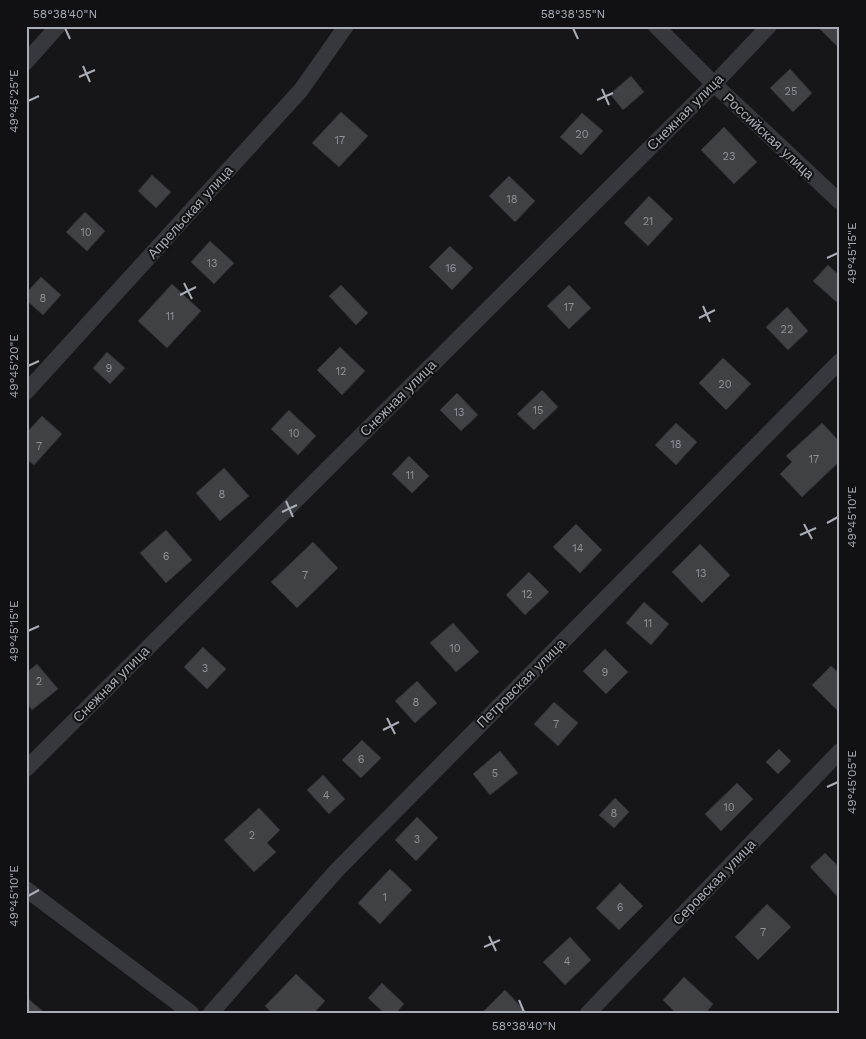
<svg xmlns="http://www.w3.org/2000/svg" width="866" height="1039" font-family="'Work Sans',sans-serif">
<rect width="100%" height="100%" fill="#161618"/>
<!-- building -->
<g fill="#404145" stroke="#303034">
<path d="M821 26H840V49L819 28Z"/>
<path d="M790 69 812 93 793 112 770 88Z"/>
<path d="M631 76 644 92 623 110 610 94Z"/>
<path d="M341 112 368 136 339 167 312 143Z"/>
<path d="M582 113 603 131 581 155 560 137Z"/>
<path d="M724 127 757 162 734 184 701 150Z"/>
<path d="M152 175 171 192 156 208 138 191Z"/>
<path d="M509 176 535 201 515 222 489 196Z"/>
<path d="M649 196 673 219 648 246 624 223Z"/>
<path d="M85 212 105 231 87 251 66 232Z"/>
<path d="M210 241 234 263 214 284 191 262Z"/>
<path d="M450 246 473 268 452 290 429 267Z"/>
<path d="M828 265 840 276V305L813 281Z"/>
<path d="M41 277 61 295 43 315 26 300V293Z"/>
<path d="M172 284 201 311 167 348 138 321Z"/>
<path d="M341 285 368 313 356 325 329 296Z"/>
<path d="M569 285 591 308 569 329 547 306Z"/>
<path d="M787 307 808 331 788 350 766 327Z"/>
<path d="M340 347 365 371 342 395 317 370Z"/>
<path d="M107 352 125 368 110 384 93 368Z"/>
<path d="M723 358 751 384 726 410 699 383Z"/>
<path d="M542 390 558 407 534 430 517 414Z"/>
<path d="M457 393 478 415 461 431 440 410Z"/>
<path d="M289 410 316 436 298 455 271 429Z"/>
<path d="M42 416 62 434 34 465 26 459V433Z"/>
<path d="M676 423 697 442 676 465 655 445Z"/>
<path d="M822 423 840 442V461L802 497 780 474 792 462 786 456Z"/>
<path d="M409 456 429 476 412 493 392 474Z"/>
<path d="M224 468 249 496 220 521 196 493Z"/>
<path d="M576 524 602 550 580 573 553 547Z"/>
<path d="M166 530 192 560 166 583 140 553Z"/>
<path d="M313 542 338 568 297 608 271 582Z"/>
<path d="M700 544 730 575 702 603 672 572Z"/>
<path d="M529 572 549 592 525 615 506 595Z"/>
<path d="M644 602 669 624 651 645 626 623Z"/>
<path d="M453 623 479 652 456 672 430 643Z"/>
<path d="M203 647 226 669 207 689 184 667Z"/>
<path d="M605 649 628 672 606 694 583 671Z"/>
<path d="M37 664 58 689 32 710 26 702V673Z"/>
<path d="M831 666 840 674V707L837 710 812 685Z"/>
<path d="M417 681 437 703 415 723 395 701Z"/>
<path d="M554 702 578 723 558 746 534 724Z"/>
<path d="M362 740 381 758 361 778 342 760Z"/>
<path d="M779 749 791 761 778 774 766 762Z"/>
<path d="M500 751 518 773 490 795 473 774Z"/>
<path d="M323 775 345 799 329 814 307 790Z"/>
<path d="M737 783 753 799 721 831 705 814Z"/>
<path d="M615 798 629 812 614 828 599 815Z"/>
<path d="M259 808 280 830 267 843 276 852 254 872 224 840Z"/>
<path d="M417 817 438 838 416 861 395 840Z"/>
<path d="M825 853 840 868V892L837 896 810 867Z"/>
<path d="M390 869 412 890 380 924 358 903Z"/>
<path d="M620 883 643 906 619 930 596 908Z"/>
<path d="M767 904 791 927 758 960 735 937Z"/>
<path d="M570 937 591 960 565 985 543 962Z"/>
<path d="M296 974 325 1001 314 1013H272L265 1006Z"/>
<path d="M684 977 713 1004 706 1013H676L663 1000Z"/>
<path d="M382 983 404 1004 396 1013H384L368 998Z"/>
<path d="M505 990 527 1013H482Z"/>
<path d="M26 997 45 1013H26Z"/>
</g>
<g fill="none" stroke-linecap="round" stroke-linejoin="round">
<!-- minor -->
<g stroke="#37383d" stroke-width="16">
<path d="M656 26 714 84 840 202"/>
<path d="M26 62 58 26"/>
<path d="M26 392 301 90 346 26"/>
<path d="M26 769 714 84 769 26"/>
<path d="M26 889 191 1013"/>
<path d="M211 1013 337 870 840 361"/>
<path d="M588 1013 840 751"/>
</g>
</g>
<!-- ticks -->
<path fill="none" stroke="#a8adb8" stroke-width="2" d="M65 28 70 39M573 28 578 39M83 66 90 82M79 77 95 70M602 89 609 105M597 100 613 93M28 101 39 96M827 258 838 253M184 283 192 299M180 295 196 287M703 306 710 322M699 318 715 310M28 366 39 361M286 501 293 517M282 512 297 505M827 523 838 517M804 524 812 539M800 535 816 528M28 631 39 626M387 718 395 734M383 730 399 722M827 787 838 782M28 896 39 890M489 936 496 951M484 947 500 940M519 1000 524 1012"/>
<g text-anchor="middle" stroke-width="4" stroke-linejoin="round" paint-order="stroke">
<!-- number labels -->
<g font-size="11" fill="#8e929b">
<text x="791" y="95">25</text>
<text x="582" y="138">20</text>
<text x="340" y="144">17</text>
<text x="729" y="160">23</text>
<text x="512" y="203">18</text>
<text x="648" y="225">21</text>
<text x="86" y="236">10</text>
<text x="212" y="267">13</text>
<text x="451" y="272">16</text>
<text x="43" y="302">8</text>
<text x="569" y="311">17</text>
<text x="170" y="320">11</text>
<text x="787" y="333">22</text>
<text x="109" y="372">9</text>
<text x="341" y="375">12</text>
<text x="725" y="388">20</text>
<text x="538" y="414">15</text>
<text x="459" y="416">13</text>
<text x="294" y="437">10</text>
<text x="676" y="448">18</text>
<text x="39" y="450">7</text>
<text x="814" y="463">17</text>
<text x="410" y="479">11</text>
<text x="222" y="498">8</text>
<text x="578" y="552">14</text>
<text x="166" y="560">6</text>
<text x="701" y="577">13</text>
<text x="305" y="579">7</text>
<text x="527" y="598">12</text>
<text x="648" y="627">11</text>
<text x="455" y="652">10</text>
<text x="205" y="672">3</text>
<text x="605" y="676">9</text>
<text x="39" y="685">2</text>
<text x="416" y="706">8</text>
<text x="556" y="728">7</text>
<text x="361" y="763">6</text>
<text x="495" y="777">5</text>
<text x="326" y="799">4</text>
<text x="729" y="811">10</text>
<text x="614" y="817">8</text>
<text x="252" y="839">2</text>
<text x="417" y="843">3</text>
<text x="385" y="901">1</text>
<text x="620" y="911">6</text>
<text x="763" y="936">7</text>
<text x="567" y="965">4</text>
</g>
<!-- street labels -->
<g font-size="14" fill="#a8adb8" stroke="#111113">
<text transform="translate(685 112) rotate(-45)" y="5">Снежная улица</text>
<text transform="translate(769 136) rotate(43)" y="5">Российская улица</text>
<text transform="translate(190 212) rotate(-48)" y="5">Апрельская улица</text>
<text transform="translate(398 398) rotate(-45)" y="5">Снежная улица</text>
<text transform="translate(521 683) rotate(-45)" y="5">Петровская улица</text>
<text transform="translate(111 684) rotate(-45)" y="5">Снежная улица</text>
<text transform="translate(714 882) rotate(-46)" y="5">Серовская улица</text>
</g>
</g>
<!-- border -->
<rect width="866" height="1039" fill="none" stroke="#111113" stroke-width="55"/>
<rect x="28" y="28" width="810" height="984" fill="none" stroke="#a8adb8" stroke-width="2"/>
<g font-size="12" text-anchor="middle" fill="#a8adb8">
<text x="65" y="18">58°38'40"N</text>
<text x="573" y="18">58°38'35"N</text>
<text transform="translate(14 101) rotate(-90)" y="4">49°45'25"E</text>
<text transform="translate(852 253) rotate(-90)" y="4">49°45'15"E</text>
<text transform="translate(14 366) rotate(-90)" y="4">49°45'20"E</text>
<text transform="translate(852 517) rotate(-90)" y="4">49°45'10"E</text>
<text transform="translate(14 631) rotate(-90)" y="4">49°45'15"E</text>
<text transform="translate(852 782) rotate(-90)" y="4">49°45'05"E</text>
<text transform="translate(14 896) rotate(-90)" y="4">49°45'10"E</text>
<text x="524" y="1030">58°38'40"N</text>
</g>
</svg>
